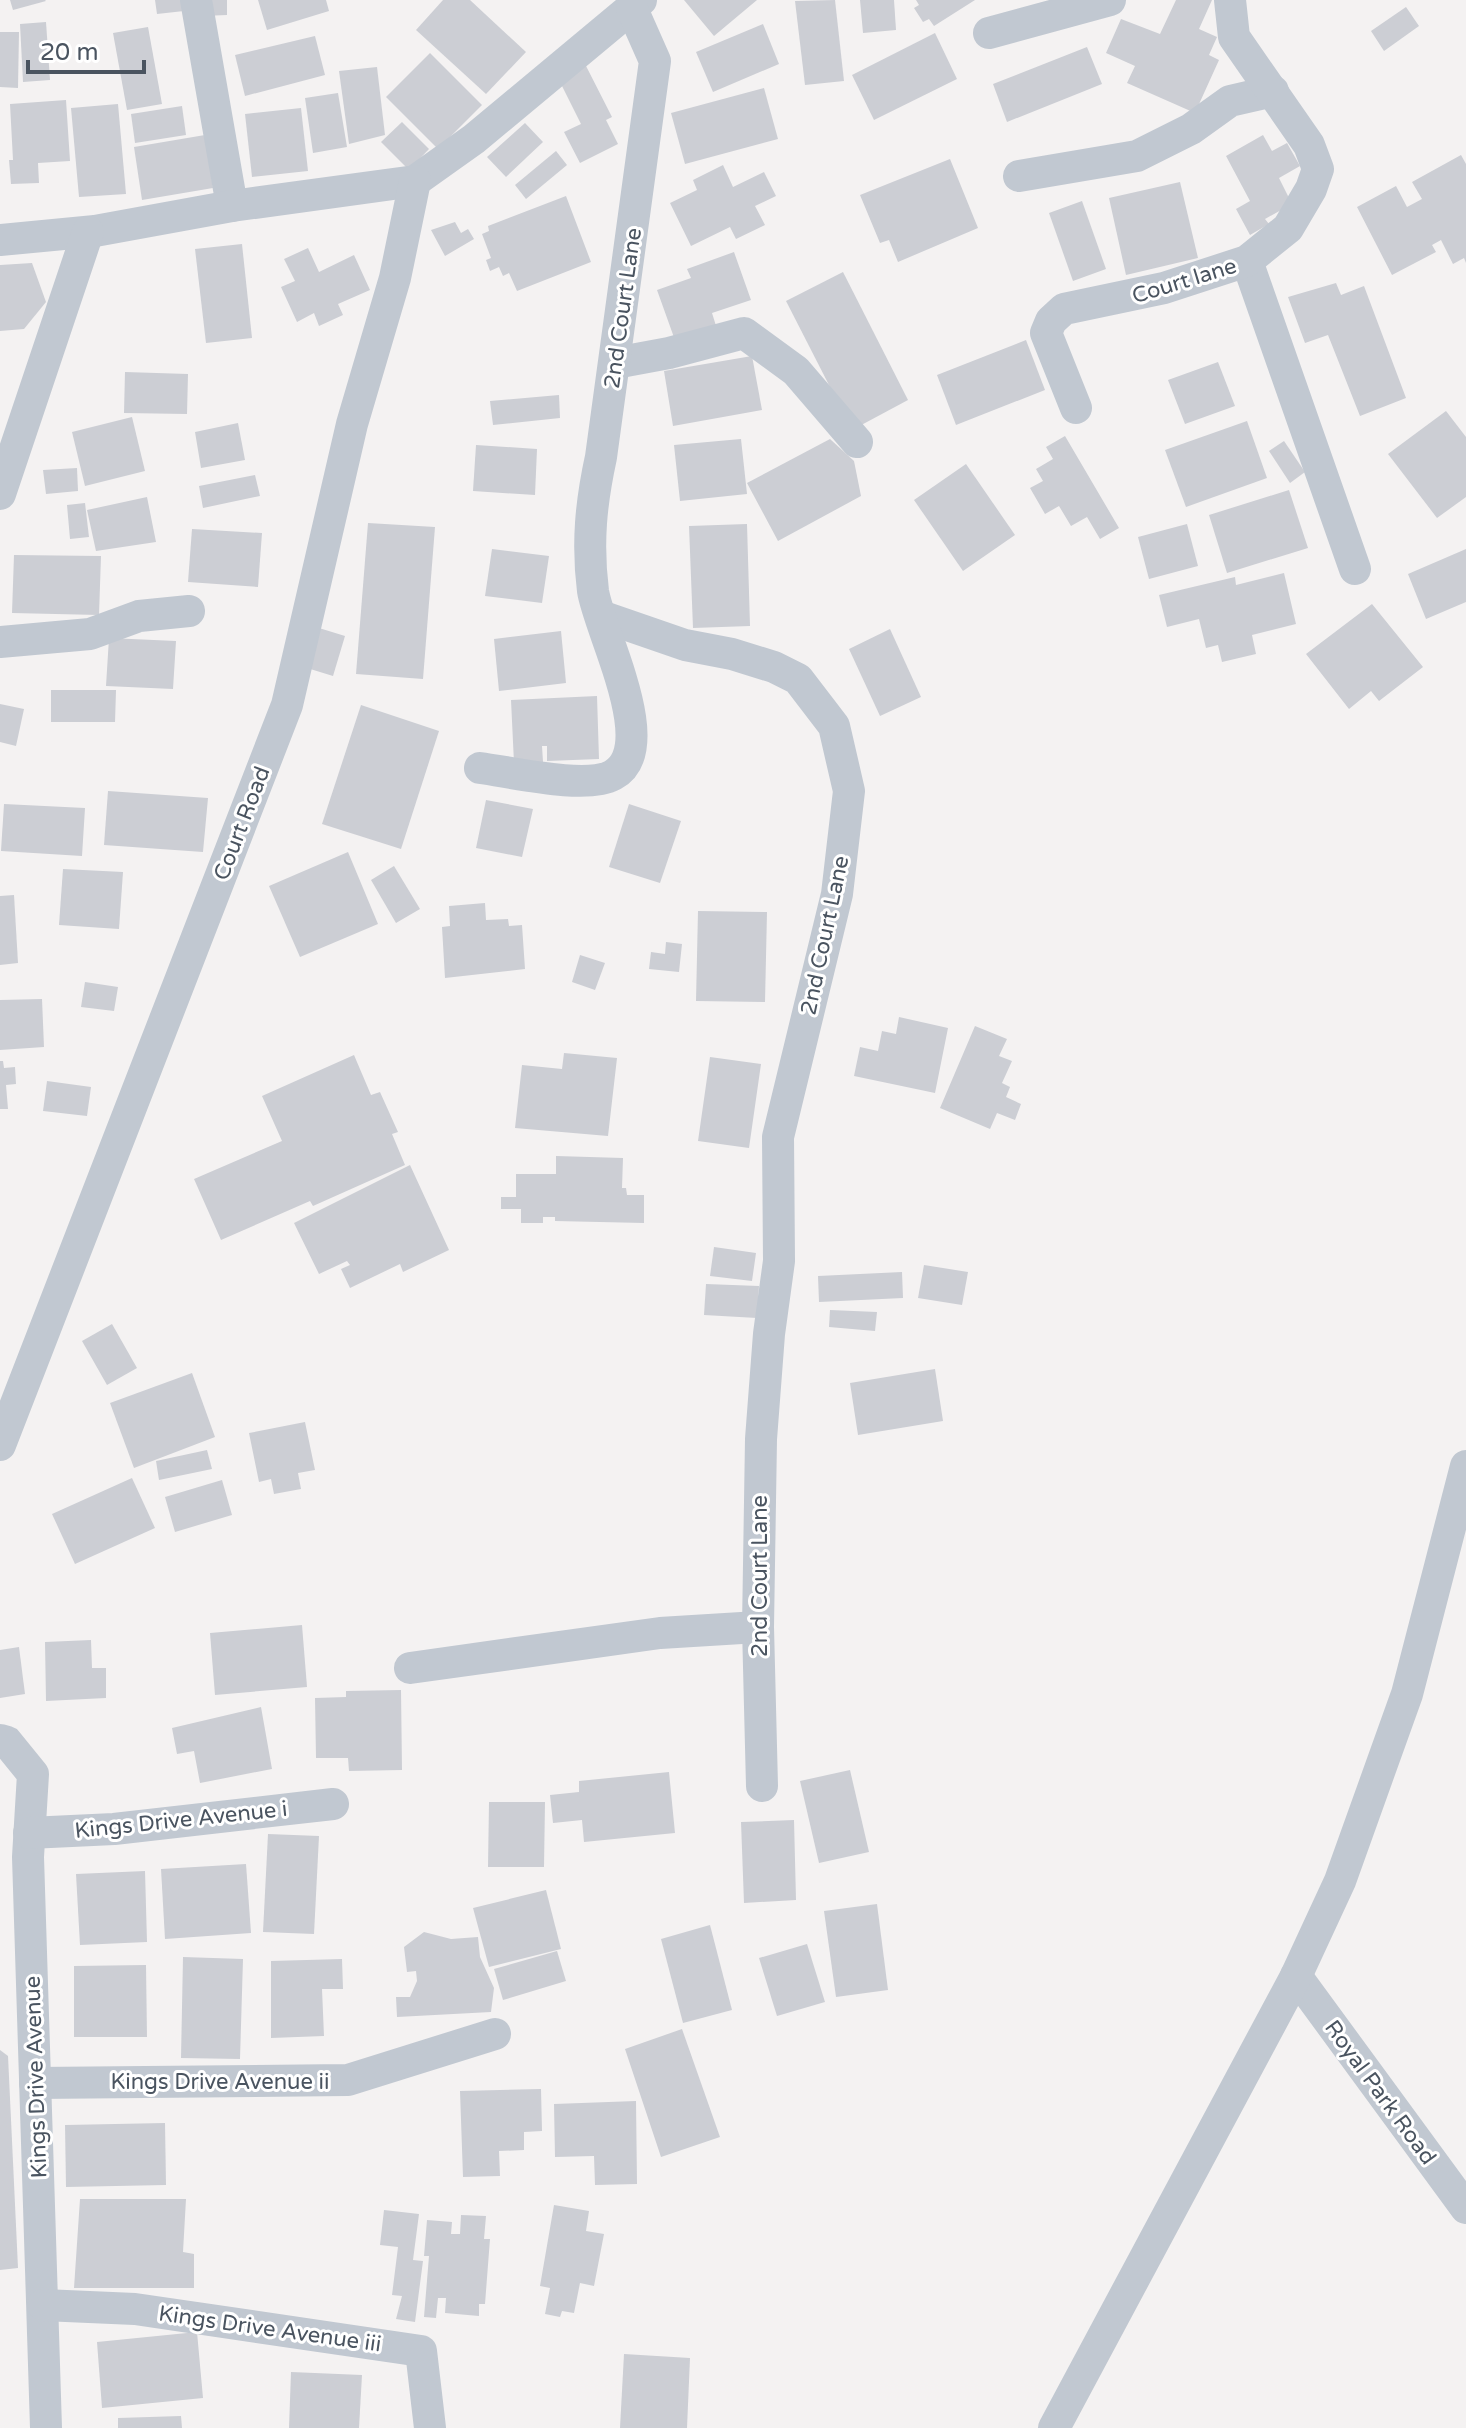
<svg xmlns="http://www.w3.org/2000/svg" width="1466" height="2428" font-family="'Varela Round',sans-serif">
<rect width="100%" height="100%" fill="#f4f2f2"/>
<!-- building -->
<g fill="#ccced4">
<path d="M10 0H45L46 1 13 10Z"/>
<path d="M155 0H192L193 10 157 14Z"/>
<path d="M203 0H227V15L203 16Z"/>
<path d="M258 0H326L329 11 267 30Z"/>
<path d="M443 0H470L526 52 486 94 416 30Z"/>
<path d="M684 0H757L714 36Z"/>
<path d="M835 0 844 81 805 85 795 1Z"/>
<path d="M860 0H894L896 30 863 33Z"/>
<path d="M916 0H975L934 26 929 19 923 22 914 8 919 5Z"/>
<path d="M1176 0H1212L1199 29 1217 37 1209 55 1219 60 1195 113 1127 83 1135 66 1106 53 1121 19 1160 34Z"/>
<path d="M1406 7 1419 26 1384 51 1371 31Z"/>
<path d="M46 22 50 80 23 82 20 24Z"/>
<path d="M763 24 779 64 713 92 696 52Z"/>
<path d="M148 27 162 104 127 110 113 33Z"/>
<path d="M0 32H19L18 88 0 87Z"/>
<path d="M935 33 957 79 874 120 852 75Z"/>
<path d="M315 36 325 75 245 96 235 55Z"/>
<path d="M1087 47 1102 84 1007 122 993 84Z"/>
<path d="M430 53 482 105 438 149 386 97Z"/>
<path d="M585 64 612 117 606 120 618 144 580 163 564 132 581 124 558 78Z"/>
<path d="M377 67 385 135 349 144 339 71Z"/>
<path d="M764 88 778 139 685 164 671 113Z"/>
<path d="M338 93 347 147 313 153 305 98Z"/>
<path d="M66 100 70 161 38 163 39 183 11 184 9 160H13L10 104Z"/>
<path d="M118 104 126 194 79 197 71 108Z"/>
<path d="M182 106 186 135 135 143 131 114Z"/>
<path d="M301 108 308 171 252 177 245 114Z"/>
<path d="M402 122 429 149 409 170 381 142Z"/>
<path d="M525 123 543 142 506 177 487 157Z"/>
<path d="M205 135 213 188 142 200 134 147Z"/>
<path d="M1263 135 1272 151 1287 143 1300 166 1279 178 1292 204 1265 219 1269 224 1250 235 1236 209 1250 201 1226 156Z"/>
<path d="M556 151 567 165 526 199 515 185Z"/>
<path d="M1461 155 1466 164V263L1464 258 1453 264 1441 240 1432 245 1436 252 1392 275 1357 207 1396 186 1407 207 1422 199 1412 182Z"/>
<path d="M950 159 978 228 898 262 889 240 880 243 860 195Z"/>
<path d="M723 165 733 187 764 172 776 196 755 206 765 225 736 239 730 227 691 246 670 203 697 190 693 180Z"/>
<path d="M1180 182 1198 258 1126 275 1109 198Z"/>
<path d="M566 196 591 262 517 291 509 273 503 276 499 267 490 271 486 260 491 258 482 234 489 231 488 226Z"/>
<path d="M1082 201 1106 269 1073 281 1049 213Z"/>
<path d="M455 222 461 233 468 229 474 239 445 256 431 230Z"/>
<path d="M242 244 252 338 206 343 195 249Z"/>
<path d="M308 248 319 272 354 255 370 290 338 304 343 315 319 326 314 313 297 322 281 287 295 281 284 259Z"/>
<path d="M734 252 751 300 712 313 717 329 676 343 657 290 691 278 687 269Z"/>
<path d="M32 263 46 302 24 329 0 331V265Z"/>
<path d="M843 272 908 400 852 430 786 301Z"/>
<path d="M1336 283 1341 295 1364 286 1406 398 1360 416 1328 335 1305 343 1288 297Z"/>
<path d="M1026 340 1045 390 956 425 937 375Z"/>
<path d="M752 356 762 410 673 426 664 371Z"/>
<path d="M1218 362 1235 406 1185 424 1168 380Z"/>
<path d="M125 372 188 374 187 414 124 413Z"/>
<path d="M559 395 560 418 493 425 490 401Z"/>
<path d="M1446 411 1466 437V497L1437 518 1388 454Z"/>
<path d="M132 417 145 471 85 486 72 432Z"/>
<path d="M1247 421 1267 478 1186 507 1165 450Z"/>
<path d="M238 423 245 460 201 468 195 432Z"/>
<path d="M1065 436 1119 528 1100 539 1087 517 1071 526 1059 506 1045 514 1030 488 1043 481 1036 469 1053 459 1046 447Z"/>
<path d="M741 439 747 494 680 501 674 445Z"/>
<path d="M830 439 854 461 861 496 778 541 747 483Z"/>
<path d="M1284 441 1305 472 1290 483 1269 451Z"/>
<path d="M476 445 537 449 535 495 473 491Z"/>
<path d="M966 464 1015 535 963 571 914 500Z"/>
<path d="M77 468 78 491 46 494 43 470Z"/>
<path d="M255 475 260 496 203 508 199 486Z"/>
<path d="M1289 490 1308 548 1227 573 1209 515Z"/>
<path d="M147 497 156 542 96 551 87 510Z"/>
<path d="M85 503 89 537 70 539 67 505Z"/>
<path d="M368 523 435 527 423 679 356 674Z"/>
<path d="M747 524 750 626 693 628 689 526Z"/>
<path d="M1187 524 1198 566 1149 579 1138 537Z"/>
<path d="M192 529 262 533 258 587 188 582Z"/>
<path d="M492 549 549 556 542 603 485 596Z"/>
<path d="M1466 549V602L1426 619 1408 574Z"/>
<path d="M14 555 101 556 99 615 12 613Z"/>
<path d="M1284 573 1296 624 1252 635 1256 654 1222 662 1218 645 1206 648 1199 619 1167 627 1159 595 1235 577 1236 585Z"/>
<path d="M1372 604 1423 667 1379 701 1371 691 1349 709 1306 654Z"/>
<path d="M319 628 345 636 333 676 307 668Z"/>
<path d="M890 629 921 697 880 716 849 649Z"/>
<path d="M561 631 566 683 499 691 494 639Z"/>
<path d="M109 638 176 641 173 689 106 686Z"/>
<path d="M51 690H116L115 722H51Z"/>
<path d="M597 696 599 759 547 761V746H542L543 762 514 763 511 700Z"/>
<path d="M0 704 24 709 16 746 0 742Z"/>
<path d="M361 705 439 731 401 849 322 824Z"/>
<path d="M108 791 208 798 203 852 104 845Z"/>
<path d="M486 800 533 809 522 857 476 848Z"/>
<path d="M4 804 85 808 82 856 1 851Z"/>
<path d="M629 804 681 821 660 883 609 867Z"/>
<path d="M348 852 378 924 300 957 269 886Z"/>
<path d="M394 866 420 909 396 923 371 880Z"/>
<path d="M63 869 123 872 119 929 59 925Z"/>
<path d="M14 895 18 963 0 965V896Z"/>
<path d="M485 903 486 920 508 919 509 926 522 925 525 969 445 978 442 927 450 926 449 906Z"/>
<path d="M698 911 767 912 765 1002 696 1001Z"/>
<path d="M666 942 682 944 679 972 649 969 651 952 665 954Z"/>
<path d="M580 955 605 963 595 990 572 982Z"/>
<path d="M85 982 118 987 114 1011 81 1007Z"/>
<path d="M42 999 44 1047 0 1050V1000Z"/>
<path d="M899 1017 948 1028 935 1093 854 1076 860 1047 878 1051 882 1031 896 1034Z"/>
<path d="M975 1026 1007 1039 999 1056 1012 1061 1002 1083 1010 1087 1006 1097 1021 1104 1015 1120 997 1113 990 1129 940 1108Z"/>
<path d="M564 1053 617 1058 608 1136 515 1128 522 1065 562 1069Z"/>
<path d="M354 1055 371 1095 380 1092 398 1132 392 1134 405 1165 313 1206 310 1201 221 1240 194 1179 282 1141 262 1096Z"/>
<path d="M710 1057 761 1064 749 1148 698 1141Z"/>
<path d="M0 1061H3L4 1068 15 1067 16 1084 6 1085 8 1109H0Z"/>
<path d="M47 1081 91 1087 87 1116 43 1111Z"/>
<path d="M556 1156 623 1158 622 1188H626L627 1195H644V1223L555 1221V1217H543V1223H521V1209H501V1197H516V1174H556Z"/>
<path d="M410 1165 449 1250 403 1272 400 1264 350 1288 341 1269 350 1265 347 1261 319 1274 294 1223Z"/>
<path d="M714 1247 756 1253 752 1281 710 1276Z"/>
<path d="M924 1265 968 1272 962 1305 918 1298Z"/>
<path d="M902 1272 903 1298 819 1302 818 1276Z"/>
<path d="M706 1284 759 1286 757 1318 704 1315Z"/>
<path d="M830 1310 877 1312 875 1331 829 1327Z"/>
<path d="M112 1324 137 1368 107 1385 82 1341Z"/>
<path d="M935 1369 943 1421 858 1435 850 1383Z"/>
<path d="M192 1373 215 1437 134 1468 110 1403Z"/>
<path d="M305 1422 315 1470 298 1473 301 1489 274 1494 271 1479 259 1482 249 1433Z"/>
<path d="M207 1450 212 1469 159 1480 156 1461Z"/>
<path d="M132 1478 155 1528 75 1564 52 1514Z"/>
<path d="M222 1480 232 1515 175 1532 165 1497Z"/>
<path d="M302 1625 307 1687 215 1695 210 1633Z"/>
<path d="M91 1640 92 1668H106V1698L46 1701 45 1642Z"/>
<path d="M19 1647 25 1694 0 1698V1650Z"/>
<path d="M401 1690 402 1770 349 1771 348 1758H316L315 1698 346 1697V1691Z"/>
<path d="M261 1707 272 1769 200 1783 194 1751 177 1754 172 1728Z"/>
<path d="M850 1770 869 1852 819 1863 800 1781Z"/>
<path d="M669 1772 675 1833 584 1842 582 1820 553 1823 550 1795 579 1792V1781Z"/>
<path d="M489 1802H545L544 1867H488Z"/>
<path d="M794 1820 796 1900 744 1903 741 1822Z"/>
<path d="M268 1834 319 1836 314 1934 263 1932Z"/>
<path d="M246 1864 251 1933 165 1939 161 1869Z"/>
<path d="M145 1871 147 1942 80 1945 76 1874Z"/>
<path d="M546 1890 561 1949 489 1967 473 1908Z"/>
<path d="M877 1904 888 1990 836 1997 824 1911Z"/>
<path d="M710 1925 732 2010 683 2023 661 1939Z"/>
<path d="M424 1932 451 1939 478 1937 480 1957 494 1988 491 2012 397 2017 396 1997H410L417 1981 416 1971 407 1972 404 1947Z"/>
<path d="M807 1944 825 2002 777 2016 759 1958Z"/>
<path d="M557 1951 566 1981 503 2000 494 1969Z"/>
<path d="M183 1957 243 1959 240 2059 181 2058Z"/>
<path d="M342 1959 343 1989H322L324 2036 271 2038V1961Z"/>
<path d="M146 1965 147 2037H74V1966Z"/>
<path d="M682 2029 720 2137 661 2157 625 2049Z"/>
<path d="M0 2050 8 2056 18 2268 0 2270Z"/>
<path d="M541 2089 542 2131 524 2132V2150L499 2151 500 2176 463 2177 460 2091Z"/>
<path d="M636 2101 637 2184 595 2185 594 2156 555 2157 554 2104Z"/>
<path d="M165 2123 166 2185 66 2187 65 2125Z"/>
<path d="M80 2199H186L183 2252 194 2254V2288H74Z"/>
<path d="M554 2205 589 2211 586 2231 604 2234 594 2286 580 2283 574 2313 562 2311 560 2317 545 2314 550 2288 540 2286Z"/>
<path d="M384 2210 419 2214 413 2260 423 2261 415 2322 396 2319 402 2296 392 2295 398 2247 380 2245Z"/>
<path d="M461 2215 486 2216 484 2239H490L485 2304H479V2316L445 2313 446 2298H438L436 2318 424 2317 429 2256H424L427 2220 452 2222 451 2234H460Z"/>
<path d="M197 2332 203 2398 102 2408 97 2342Z"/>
<path d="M624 2354 690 2358 687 2428H620Z"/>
<path d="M291 2372 362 2375 359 2428H289Z"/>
<path d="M181 2416 182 2428H118V2418Z"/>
</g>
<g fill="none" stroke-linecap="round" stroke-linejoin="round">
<!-- minor -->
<g stroke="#c1c8d1" stroke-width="32">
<path d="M196 0 232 206"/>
<path d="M989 33 1110 0"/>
<path d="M1019 176 1137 156 1191 129 1230 101 1273 91"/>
<path d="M0 240 95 231 232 206 415 181 474 139 641 0"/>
<path d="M1247 261 1355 569"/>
<path d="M615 363 669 353 744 333 796 371 857 442"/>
<path d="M1076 408 1046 333 1051 321 1064 309 1164 288 1247 261 1288 228 1311 189 1318 169 1309 145 1234 37 1230 0"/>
<path d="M0 494 88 232"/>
<path d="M601 616 685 645 732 654 774 667 798 679 834 726 849 791 837 894 778 1137 779 1261 769 1334 761 1439 758 1627 762 1786"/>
<path d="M0 642 90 634 139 616 189 611"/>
<path d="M480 768C511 772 587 790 613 775 662 748 599 631 593 591 587 543 591 503 601 457L655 61 632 9"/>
<path d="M0 1445 287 705 352 424 395 278 415 181"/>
<path d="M410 1668 660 1633 758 1627"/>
<path d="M0 1740 7 1742 33 1774 28 1857 46 2428"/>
<path d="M29 1833 114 1829 333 1804"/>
<path d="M1296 1976 1466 2208"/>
<path d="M35 2083 348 2080 495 2034"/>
<path d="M43 2305 135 2309 421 2351 430 2428"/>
<path d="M1054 2428 1296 1976 1340 1881 1407 1694 1466 1466"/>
</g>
</g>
<g text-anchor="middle" stroke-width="6" stroke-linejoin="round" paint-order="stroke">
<!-- street labels -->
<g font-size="22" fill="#4a5460" stroke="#fff">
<text transform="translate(1184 280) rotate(-17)" y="8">Court lane</text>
<text transform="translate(622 308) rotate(-82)" y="8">2nd Court Lane</text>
<text transform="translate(241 823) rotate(-69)" y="8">Court Road</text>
<text transform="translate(824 935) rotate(-78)" y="8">2nd Court Lane</text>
<text transform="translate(759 1576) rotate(-90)" y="8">2nd Court Lane</text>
<text transform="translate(181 1819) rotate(-6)" y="8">Kings Drive Avenue i</text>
<text transform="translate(35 2077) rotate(-92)" y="8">Kings Drive Avenue</text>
<text x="220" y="2089">Kings Drive Avenue ii</text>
<text transform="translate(1381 2092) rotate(54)" y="8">Royal Park Road</text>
<text transform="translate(270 2328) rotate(8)" y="8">Kings Drive Avenue iii</text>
</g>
</g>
<!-- scale -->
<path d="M28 60v12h116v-12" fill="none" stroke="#4a5460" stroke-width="4"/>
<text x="40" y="60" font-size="24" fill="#4a5460" stroke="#ffffff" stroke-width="6" paint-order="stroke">20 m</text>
</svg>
